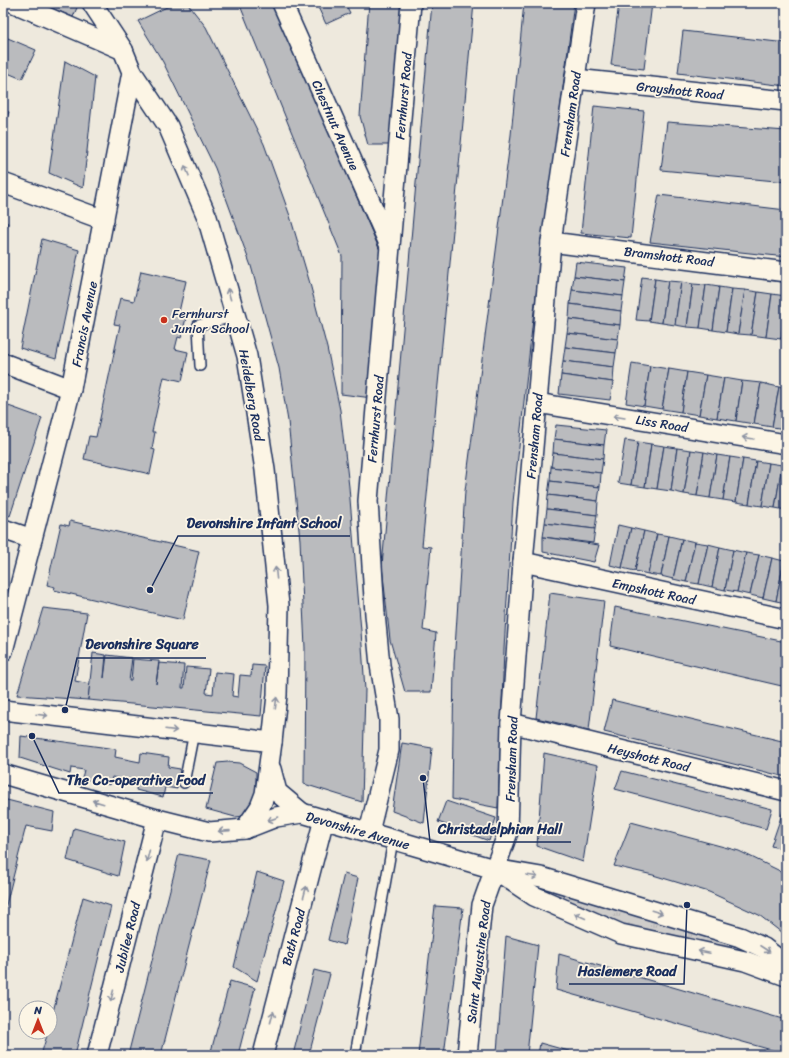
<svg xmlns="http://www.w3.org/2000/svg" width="789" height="1058" font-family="Sriracha,sans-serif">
<defs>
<pattern id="grass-tufts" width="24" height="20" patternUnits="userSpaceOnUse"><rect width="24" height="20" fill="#cfcdca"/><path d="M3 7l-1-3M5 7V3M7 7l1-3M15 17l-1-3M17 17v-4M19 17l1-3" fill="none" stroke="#b1b0b0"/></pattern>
</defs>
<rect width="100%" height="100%" fill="#eee9dd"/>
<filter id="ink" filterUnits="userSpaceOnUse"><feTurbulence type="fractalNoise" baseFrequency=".025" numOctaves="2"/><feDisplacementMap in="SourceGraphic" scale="8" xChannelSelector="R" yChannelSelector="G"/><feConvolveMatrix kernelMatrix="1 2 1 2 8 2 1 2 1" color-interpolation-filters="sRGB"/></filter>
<g filter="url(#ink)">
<!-- grass -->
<path fill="url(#grass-tufts)" stroke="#757e94" d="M535 883 734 941 735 946 732 949 621 928 537 887Z"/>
<!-- building -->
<g fill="#babbbe" stroke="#1b2f5e">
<path d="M40 3H79L73 17Z"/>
<path d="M175 3H187L206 27 264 144 290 216 309 280 327 348 340 410 349 487 361 631 365 690 362 802 304 784 305 648 300 540 288 421 279 368 251 266 215 168 163 62 138 21Z"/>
<path d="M239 3H273L381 253 372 398 341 394 342 256Z"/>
<path d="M316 3H345L350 13 326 24Z"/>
<path d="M369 3H404L391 145H368L360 116Z"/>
<path d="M432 3H474L450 263 422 546 431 547 423 630 436 633 431 692H405L390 640 382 566Z"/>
<path d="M524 3H574L533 319 513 502 504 649 498 808 452 799 454 664 465 491 511 135Z"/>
<path d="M619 3H652L644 69 611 65Z"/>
<path d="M683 31 786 43V86L678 73Z"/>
<path d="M3 36 36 50 22 79 3 71Z"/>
<path d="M65 61 95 77 83 188 49 173Z"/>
<path d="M594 106 644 111 631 238 581 233Z"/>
<path d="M3 110 9 112 3 130Z"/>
<path d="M667 122 786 131V182L661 170Z"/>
<path d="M659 195 786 210V257L650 242Z"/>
<path d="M3 221 8 223 3 236Z"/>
<path d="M42 239 79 250 56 359 20 348Z"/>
<path d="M576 262 627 268 625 282 574 276Z"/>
<path d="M141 271 186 281 179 312 187 314 181 338 178 337 175 349 188 352 182 381 164 377 152 432H155L152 449 155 450 150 474 84 459 89 436 96 437 120 325 114 324 120 298 134 301Z"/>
<path d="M574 276 625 282 623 296 572 290Z"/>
<path d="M642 277 655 279 649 321 636 320Z"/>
<path d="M655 279 668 281 662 323 649 321Z"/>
<path d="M668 281 681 282 675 325 662 323Z"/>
<path d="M681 282 693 284 687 327 675 325Z"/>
<path d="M693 284 706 285 700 328 687 327Z"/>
<path d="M706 285 719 287 713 330 700 328Z"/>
<path d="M719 287 732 289 726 332 713 330Z"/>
<path d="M732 289 745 290 738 334 726 332Z"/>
<path d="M572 290 623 296 621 311 570 304Z"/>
<path d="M745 290 758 292 751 335 738 334Z"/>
<path d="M758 292 772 294 766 337 751 335Z"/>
<path d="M772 294 786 296 781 339 766 337Z"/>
<path d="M570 304 621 311 620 325 569 319Z"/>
<path d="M786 306V340L781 339Z"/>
<path d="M569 319 620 325 618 339 567 333Z"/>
<path d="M567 333 618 339 616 353 565 347Z"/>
<path d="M565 347 616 353 614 367 563 361Z"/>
<path d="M563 361 614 367 613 382 561 375Z"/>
<path d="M632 363 650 366 644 406 626 403Z"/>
<path d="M650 366 669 369 662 409 644 406Z"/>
<path d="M669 369 687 372 681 412 662 409Z"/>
<path d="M687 372 706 375 699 415 681 412Z"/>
<path d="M561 375 613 382 610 400 559 394Z"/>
<path d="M706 375 724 378 717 418 699 415Z"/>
<path d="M724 378 742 381 736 421 717 418Z"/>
<path d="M742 381 761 383 754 424 736 421Z"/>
<path d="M761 383 779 387 772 427 754 424Z"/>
<path d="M779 387 786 388V429L772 427Z"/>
<path d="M3 404 42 418 10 516 3 513Z"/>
<path d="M556 425 606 430 604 445 554 439Z"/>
<path d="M554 439 604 445 603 459 553 453Z"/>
<path d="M625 440 638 442 631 485 618 483Z"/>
<path d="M638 442 651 444 645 487 631 485Z"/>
<path d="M651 444 664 446 657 489 645 487Z"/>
<path d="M664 446 677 448 671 491 657 489Z"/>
<path d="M677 448 691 450 684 494 671 491Z"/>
<path d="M691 450 704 452 697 496 684 494Z"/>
<path d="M704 452 717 455 710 498 697 496Z"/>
<path d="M553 453 603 459 601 473 551 467Z"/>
<path d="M717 455 730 457 723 500 710 498Z"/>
<path d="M730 457 743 459 736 502 723 500Z"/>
<path d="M743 459 756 461 749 504 736 502Z"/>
<path d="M756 461 769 463 762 506 749 504Z"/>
<path d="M769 463 782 465 775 508 762 506Z"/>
<path d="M782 465H786V510L775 508Z"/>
<path d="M551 467 601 473 600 487 550 481Z"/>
<path d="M550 481 600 487 598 501 548 495Z"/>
<path d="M548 495 598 501 597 515 547 509Z"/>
<path d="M547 509 597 515 595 529 545 523Z"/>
<path d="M70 521 199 551 183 620 54 590 55 587 47 585 61 524 69 526Z"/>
<path d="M545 523 595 529 593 543 543 537Z"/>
<path d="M618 525 631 528 622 568 610 565Z"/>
<path d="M631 528 644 531 635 571 622 568Z"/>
<path d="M644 531 657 534 648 574 635 571Z"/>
<path d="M657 534 669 536 661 576 648 574Z"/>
<path d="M669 536 682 539 673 579 661 576Z"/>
<path d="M543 537 599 545 594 562 543 552Z"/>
<path d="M682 539 695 542 686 582 673 579Z"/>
<path d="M695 542 708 544 699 584 686 582Z"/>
<path d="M708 544 720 547 712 587 699 584Z"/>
<path d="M720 547 733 550 725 590 712 587Z"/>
<path d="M733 550 746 553 737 592 725 590Z"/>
<path d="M746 553 759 555 750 595 737 592Z"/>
<path d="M759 555 772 558 763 598 750 595Z"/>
<path d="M772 558 784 561 776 601 763 598Z"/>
<path d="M784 561H786V603L776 601Z"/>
<path d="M550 593 604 601 589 730 536 718Z"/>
<path d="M615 607 786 642V687L610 646Z"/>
<path d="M43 608 87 613 75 681 90 684 88 700 17 695Z"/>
<path d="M93 653 106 655 104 678 107 655 132 658 129 681H131L133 659 159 661 156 684 159 663 184 665 182 688H184L186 667 209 669 206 693 213 694 215 672 234 674 232 696 238 697 240 675 251 676 252 665 265 666 261 716 88 700Z"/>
<path d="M612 700 786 742V777L604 732Z"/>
<path d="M21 736 116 749 115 757 140 762 141 753 169 757 168 767 180 769 177 789 165 787 163 797 136 790 137 782 112 777 110 785 82 778 84 770 71 768 70 774 20 758Z"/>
<path d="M402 743 432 748 424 823 392 811Z"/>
<path d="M544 753 598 765 583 862 537 846Z"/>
<path d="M228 762 239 763 256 772V795L246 816 235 817 206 809 217 763Z"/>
<path d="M622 771 772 809 766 829 615 789Z"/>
<path d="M3 799 54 812 52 831 26 826 3 917Z"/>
<path d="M446 801 496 818 489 841 438 822Z"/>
<path d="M783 811 786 812V850L771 846Z"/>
<path d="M631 822 739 851 778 870 786 878V936L759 915 709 892 653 875 614 866Z"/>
<path d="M74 828 125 842 118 876 67 860Z"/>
<path d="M179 854 211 860 161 1055H128Z"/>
<path d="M257 872 284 881 257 981 234 967Z"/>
<path d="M344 874 358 878 344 945 328 940Z"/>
<path d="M83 897 111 906 75 1055H41L48 1032H50V1023Z"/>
<path d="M435 906 463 908 444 1055H418Z"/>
<path d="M506 936 538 945 527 1055H505L497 1052Z"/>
<path d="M559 954 786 1020V1054L556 990Z"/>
<path d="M314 970 330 974 309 1055H293Z"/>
<path d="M230 981 255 988 238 1055H210Z"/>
<path d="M540 1043 583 1055H538Z"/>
</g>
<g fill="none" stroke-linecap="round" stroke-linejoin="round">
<defs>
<g id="service">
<path d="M200 366 198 325 235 317"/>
<path d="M184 783 194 732"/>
<path d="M355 1055 393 840"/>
</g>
<g id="minor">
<path d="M14 3 123 50"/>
<path d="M282 3 390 246"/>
<path d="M132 72 168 126 207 217 247 356 265 470 279 605 277 695 272 742"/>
<path d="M575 79 786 101"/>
<path d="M3 183 104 220"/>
<path d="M551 242 786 272"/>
<path d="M3 363 71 389"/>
<path d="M537 403 786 444"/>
<path d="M3 529 32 539"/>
<path d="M523 562 786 619"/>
<path d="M3 651 71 389 132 72 123 50 92 3"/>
<path d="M3 710 272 742 265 794 260 807 245 829 209 832 157 819 3 774"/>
<path d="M511 723 786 791"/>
<path d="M271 769 277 792 302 813"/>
<path d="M245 829 276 817 302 813 494 869 541 877 740 937 764 948 786 965"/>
<path d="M369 832 389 750V719L380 665 375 614 368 501 411 3"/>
<path d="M500 873 534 896 621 934 745 961 786 976"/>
<path d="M97 1055 157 819"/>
<path d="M263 1055 324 819"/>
<path d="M467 1055 482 905 508 832 511 723 523 562 551 242 586 3"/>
</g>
</defs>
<!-- service casing -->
<use href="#service" stroke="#1b2f5e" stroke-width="12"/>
<!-- minor casing -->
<use href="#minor" stroke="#1b2f5e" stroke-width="22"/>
<!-- service -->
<use href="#service" stroke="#fcf5e5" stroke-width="9"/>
<!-- minor -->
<use href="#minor" stroke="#fcf5e5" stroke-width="19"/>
</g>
<!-- one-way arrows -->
<defs><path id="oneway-shaft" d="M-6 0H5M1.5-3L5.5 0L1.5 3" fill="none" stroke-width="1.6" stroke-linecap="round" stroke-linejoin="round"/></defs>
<g stroke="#8c92a2">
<use href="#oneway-shaft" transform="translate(187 171) rotate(-113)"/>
<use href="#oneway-shaft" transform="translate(229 294) rotate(-106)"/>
<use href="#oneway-shaft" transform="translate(619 417) rotate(-171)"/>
<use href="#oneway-shaft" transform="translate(748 438) rotate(-171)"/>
<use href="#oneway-shaft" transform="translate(276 573) rotate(-96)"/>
<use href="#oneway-shaft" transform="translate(276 703) rotate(-83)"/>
<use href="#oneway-shaft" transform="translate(42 715) rotate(7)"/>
<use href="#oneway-shaft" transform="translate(171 730) rotate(7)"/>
<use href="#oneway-shaft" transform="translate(98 802) rotate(-164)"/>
<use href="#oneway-shaft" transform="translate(273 819) rotate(161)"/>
<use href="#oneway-shaft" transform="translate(224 831) rotate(176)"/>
<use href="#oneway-shaft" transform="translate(148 856) rotate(104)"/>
<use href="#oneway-shaft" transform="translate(532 876) rotate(9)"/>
<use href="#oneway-shaft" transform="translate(305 892) rotate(-75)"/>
<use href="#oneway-shaft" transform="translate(657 912) rotate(17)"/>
<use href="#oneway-shaft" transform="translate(580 916) rotate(-156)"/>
<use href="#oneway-shaft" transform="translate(765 949) rotate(33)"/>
<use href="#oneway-shaft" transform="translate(704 952) rotate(-168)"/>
<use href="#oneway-shaft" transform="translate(112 996) rotate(104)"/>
<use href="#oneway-shaft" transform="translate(272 1017) rotate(-75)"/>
</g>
</g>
<!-- markers -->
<circle fill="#c8321e" stroke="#fcf5e5" stroke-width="1.5" cx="164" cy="320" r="4"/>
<g text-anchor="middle" stroke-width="3.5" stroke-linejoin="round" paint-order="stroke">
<!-- street labels -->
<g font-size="13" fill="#1b2f5e" stroke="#fcf5e5">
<text transform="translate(680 90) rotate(6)" y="5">Grayshott Road</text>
<text transform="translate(403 96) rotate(-85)" y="5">Fernhurst Road</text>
<text transform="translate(570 114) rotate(-82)" y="5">Frensham Road</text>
<text transform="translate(336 125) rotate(66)" y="5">Chestnut Avenue</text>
<text transform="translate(669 256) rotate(7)" y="5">Bramshott Road</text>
<text transform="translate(84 324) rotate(-79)" y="5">Francis Avenue</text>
<text transform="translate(252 395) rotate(80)" y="5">Heidelberg Road</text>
<text transform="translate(375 419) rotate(-85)" y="5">Fernhurst Road</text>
<text transform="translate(662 423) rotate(9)" y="5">Liss Road</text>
<text transform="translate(534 436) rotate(-85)" y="5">Frensham Road</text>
<text transform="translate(654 591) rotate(12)" y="5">Empshott Road</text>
<text transform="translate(649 757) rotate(14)" y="5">Heyshott Road</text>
<text transform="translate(511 759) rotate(-88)" y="5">Frensham Road</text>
<text transform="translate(358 830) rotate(16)" y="5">Devonshire Avenue</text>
<text transform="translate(127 937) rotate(-76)" y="5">Jubilee Road</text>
<text transform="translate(293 937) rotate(-75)" y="5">Bath Road</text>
<text transform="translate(478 962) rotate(-83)" y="5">Saint Augustine Road</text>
</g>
<!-- poi labels -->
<g font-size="13" fill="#1b2f5e" stroke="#fcf5e5" text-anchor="start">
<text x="172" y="318">Fernhurst<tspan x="172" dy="15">Junior School</tspan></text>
</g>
</g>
<!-- callouts -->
<path fill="none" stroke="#1b2f5e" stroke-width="1.5" d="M150 590L178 536H350M65 710L77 658H206M32 736L59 793H213M423 778L430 842H571M687 905L684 984H569"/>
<g fill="#1b2f5e" stroke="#fcf5e5" stroke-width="1.5">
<circle cx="150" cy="590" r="4"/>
<circle cx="65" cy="710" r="4"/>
<circle cx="32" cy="736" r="4"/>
<circle cx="423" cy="778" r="4"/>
<circle cx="687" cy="905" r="4"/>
</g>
<g font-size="14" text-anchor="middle" font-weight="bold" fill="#1b2f5e" stroke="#fcf5e5" stroke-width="3.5" stroke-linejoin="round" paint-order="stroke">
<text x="264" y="528">Devonshire Infant School</text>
<text x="142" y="649">Devonshire Square</text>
<text x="136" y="785">The Co-operative Food</text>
<text x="500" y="834">Christadelphian Hall</text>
<text x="627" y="976">Haslemere Road</text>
</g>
<!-- margin -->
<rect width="789" height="1058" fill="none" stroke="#fcf5e5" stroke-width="16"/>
<rect x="8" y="8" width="773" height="1042" fill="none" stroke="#1b2f5e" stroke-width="1.5" filter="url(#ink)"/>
<!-- north arrow -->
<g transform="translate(38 1020)"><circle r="19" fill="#fcf5e5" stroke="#a2a6af"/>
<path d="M0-3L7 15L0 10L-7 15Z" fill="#c8321e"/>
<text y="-6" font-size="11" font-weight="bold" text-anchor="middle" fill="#1b2f5e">N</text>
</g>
</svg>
